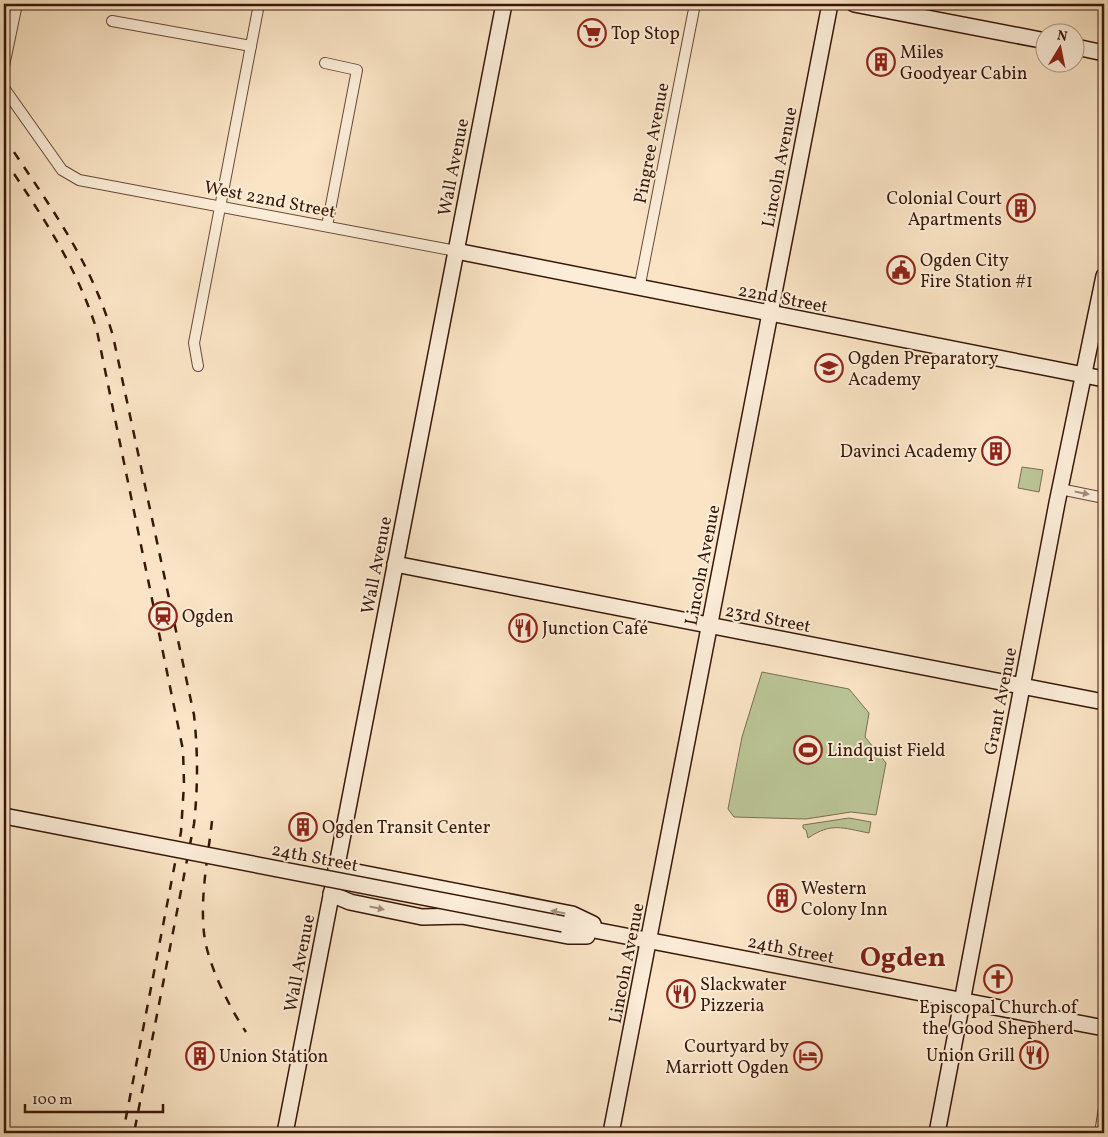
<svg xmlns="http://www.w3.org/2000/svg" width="1108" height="1137" font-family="Vollkorn,serif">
<rect width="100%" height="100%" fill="#fae4c5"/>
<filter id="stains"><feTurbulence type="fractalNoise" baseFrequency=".004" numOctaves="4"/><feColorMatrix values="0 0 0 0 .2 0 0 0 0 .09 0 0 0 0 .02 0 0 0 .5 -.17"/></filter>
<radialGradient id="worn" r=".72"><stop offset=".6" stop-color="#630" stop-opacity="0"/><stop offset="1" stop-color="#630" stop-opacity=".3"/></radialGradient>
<!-- green -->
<g fill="#bbc597" stroke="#7a6e50">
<path d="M1022 467 1043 470 1039 492 1018 488Z"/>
<path d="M762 672 849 689 869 713 865 737 886 763 876 815 851 812 806 819 734 817 728 809 742 737Z"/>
<path d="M849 818 871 822 869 833C842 828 832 822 808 838L806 830 803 828V825Z"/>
</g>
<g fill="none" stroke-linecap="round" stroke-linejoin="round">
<defs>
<g id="street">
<path d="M112 21 251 46"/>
<path d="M325 63 357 70 327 226"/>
<path d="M4 66 17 4"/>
<path d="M4 88 62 170 79 180 456 251"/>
<path d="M639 289 695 4"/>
<path d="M198 366 194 343 259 4"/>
<path d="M1060 489 1104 498"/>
<path d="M1100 1133 1104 1108"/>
</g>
<g id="secondary">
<path d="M854 4 1046 41"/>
<path d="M1076 47 1104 53"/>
<path d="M456 251 1104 379"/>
<path d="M395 564 1104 702"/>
<path d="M336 868 572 914 593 924"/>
<path d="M331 894 350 902 422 917 462 916 568 936H587"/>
<path d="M563 924 1104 1028"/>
<path d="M285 1133 504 4"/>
<path d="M611 1133 830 4"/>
<path d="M937 1133 1057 503 1104 276"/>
</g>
</defs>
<!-- street casing -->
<use href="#street" stroke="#684a38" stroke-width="12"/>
<!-- secondary casing -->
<use href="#secondary" stroke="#381709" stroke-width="18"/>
<!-- street -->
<use href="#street" stroke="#fcedd9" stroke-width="10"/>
<!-- secondary -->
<use href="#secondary" stroke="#fcedd9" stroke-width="15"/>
<!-- rail -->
<g stroke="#381709" stroke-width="2.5" stroke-dasharray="9 9" stroke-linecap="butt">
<path d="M4 137C48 204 90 258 113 336L194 715C198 752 198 787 194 824L134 1133"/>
<path d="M4 159C41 214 77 266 97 331L183 750 184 784 181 832 123 1133"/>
<path d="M212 821C208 857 200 896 204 933 207 963 229 1007 246 1032"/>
</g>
<defs>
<path id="secondary-bridge" d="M4 816 563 924"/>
</defs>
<!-- secondary-bridge casing -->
<use href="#secondary-bridge" stroke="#381709" stroke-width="18" stroke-linecap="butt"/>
<!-- secondary-bridge -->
<use href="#secondary-bridge" stroke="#fcedd9" stroke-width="15"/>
</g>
<!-- one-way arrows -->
<defs><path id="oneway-solid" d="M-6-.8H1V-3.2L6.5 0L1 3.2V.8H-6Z" transform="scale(1.25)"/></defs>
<g fill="#a48d7b">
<use href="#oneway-solid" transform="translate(1082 493) rotate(11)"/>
<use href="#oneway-solid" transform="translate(377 908) rotate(12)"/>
<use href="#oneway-solid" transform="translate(558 912) rotate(-169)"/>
</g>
<!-- icons -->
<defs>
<symbol id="supermarket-ring" viewBox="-11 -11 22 22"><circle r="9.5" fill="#fcedd9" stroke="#8f2418" stroke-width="1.5"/><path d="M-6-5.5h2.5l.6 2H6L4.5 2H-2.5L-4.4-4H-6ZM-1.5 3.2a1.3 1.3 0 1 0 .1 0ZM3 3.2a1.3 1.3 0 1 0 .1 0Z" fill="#8f2418"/></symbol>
<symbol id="building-ring" viewBox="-11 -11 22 22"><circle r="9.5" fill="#fcedd9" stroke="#8f2418" stroke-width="1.5"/><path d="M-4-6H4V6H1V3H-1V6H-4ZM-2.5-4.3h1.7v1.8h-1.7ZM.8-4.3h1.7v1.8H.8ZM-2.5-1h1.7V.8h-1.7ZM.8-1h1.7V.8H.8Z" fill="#8f2418"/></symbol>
<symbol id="civic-ring" viewBox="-11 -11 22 22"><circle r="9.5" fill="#fcedd9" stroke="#8f2418" stroke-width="1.5"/><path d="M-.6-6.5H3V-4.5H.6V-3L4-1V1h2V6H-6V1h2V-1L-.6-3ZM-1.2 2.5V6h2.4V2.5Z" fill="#8f2418"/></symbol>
<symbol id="school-ring" viewBox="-11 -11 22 22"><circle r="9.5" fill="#fcedd9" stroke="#8f2418" stroke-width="1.5"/><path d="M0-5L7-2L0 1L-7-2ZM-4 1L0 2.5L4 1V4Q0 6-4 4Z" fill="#8f2418"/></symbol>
<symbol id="station-ring" viewBox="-11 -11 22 22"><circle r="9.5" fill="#fcedd9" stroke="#8f2418" stroke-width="1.5"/><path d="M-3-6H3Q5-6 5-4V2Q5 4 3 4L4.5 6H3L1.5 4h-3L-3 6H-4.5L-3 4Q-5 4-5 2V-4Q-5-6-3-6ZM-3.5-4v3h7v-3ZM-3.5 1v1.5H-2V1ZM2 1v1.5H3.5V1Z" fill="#8f2418"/></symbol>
<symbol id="restaurant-ring" viewBox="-11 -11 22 22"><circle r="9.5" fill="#fcedd9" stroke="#8f2418" stroke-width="1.5"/><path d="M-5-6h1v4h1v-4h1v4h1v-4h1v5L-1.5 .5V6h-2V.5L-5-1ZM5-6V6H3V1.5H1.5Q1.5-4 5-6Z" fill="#8f2418"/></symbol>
<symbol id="stadium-ring" viewBox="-11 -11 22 22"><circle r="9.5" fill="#fcedd9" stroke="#8f2418" stroke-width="1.5"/><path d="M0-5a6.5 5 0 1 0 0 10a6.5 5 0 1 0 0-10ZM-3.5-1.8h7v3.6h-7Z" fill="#8f2418"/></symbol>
<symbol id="church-ring" viewBox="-11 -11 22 22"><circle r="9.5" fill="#fcedd9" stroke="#8f2418" stroke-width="1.5"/><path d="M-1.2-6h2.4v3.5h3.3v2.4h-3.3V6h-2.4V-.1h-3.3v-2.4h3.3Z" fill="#8f2418"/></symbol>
<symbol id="hotel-ring" viewBox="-11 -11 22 22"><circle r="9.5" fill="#fcedd9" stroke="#8f2418" stroke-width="1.5"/><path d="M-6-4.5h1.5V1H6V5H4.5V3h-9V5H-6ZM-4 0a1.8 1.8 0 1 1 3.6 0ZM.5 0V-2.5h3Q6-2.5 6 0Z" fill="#8f2418"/></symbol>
</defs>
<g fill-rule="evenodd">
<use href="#supermarket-ring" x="576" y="17" width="32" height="32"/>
<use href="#building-ring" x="865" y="46" width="32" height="32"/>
<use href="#building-ring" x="1005" y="192" width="32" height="32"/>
<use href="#civic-ring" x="885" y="254" width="32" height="32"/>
<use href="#school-ring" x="813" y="352" width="32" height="32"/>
<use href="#building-ring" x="980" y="435" width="32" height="32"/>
<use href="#station-ring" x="147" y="600" width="32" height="32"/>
<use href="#restaurant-ring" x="507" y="612" width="32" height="32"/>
<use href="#stadium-ring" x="792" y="734" width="32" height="32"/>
<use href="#building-ring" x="287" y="811" width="32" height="32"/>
<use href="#building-ring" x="766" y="882" width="32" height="32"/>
<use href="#church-ring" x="982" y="963" width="32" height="32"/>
<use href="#restaurant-ring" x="665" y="978" width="32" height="32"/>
<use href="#restaurant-ring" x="1018" y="1039" width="32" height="32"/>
<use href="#building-ring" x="184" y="1040" width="32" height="32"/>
<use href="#hotel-ring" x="792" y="1040" width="32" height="32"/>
</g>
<g text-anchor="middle" stroke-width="4" stroke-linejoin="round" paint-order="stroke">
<!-- poi labels -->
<g font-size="18" fill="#381709" stroke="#fcedd9" text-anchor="start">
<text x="611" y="39">Top Stop</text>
<text x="900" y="58">Miles<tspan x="900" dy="21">Goodyear Cabin</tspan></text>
<text x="1002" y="204" text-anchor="end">Colonial Court<tspan x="1002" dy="21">Apartments</tspan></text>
<text x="920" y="266">Ogden City<tspan x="920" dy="21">Fire Station #1</tspan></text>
<text x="848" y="364">Ogden Preparatory<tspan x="848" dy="21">Academy</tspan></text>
<text x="977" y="457" text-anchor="end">Davinci Academy</text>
<text x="182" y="622">Ogden</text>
<text x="542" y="634">Junction Café</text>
<text x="827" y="756">Lindquist Field</text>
<text x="322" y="833">Ogden Transit Center</text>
<text x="801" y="894">Western<tspan x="801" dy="21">Colony Inn</tspan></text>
<text x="700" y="990">Slackwater<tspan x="700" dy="21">Pizzeria</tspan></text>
<text x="998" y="1013" text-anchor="middle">Episcopal Church of<tspan x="998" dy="21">the Good Shepherd</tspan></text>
<text x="789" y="1052" text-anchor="end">Courtyard by<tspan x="789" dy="21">Marriott Ogden</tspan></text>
<text x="1015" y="1061" text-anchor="end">Union Grill</text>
<text x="219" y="1062">Union Station</text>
</g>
<!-- street labels -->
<g font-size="18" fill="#381709" stroke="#fcedd9">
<text transform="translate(651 143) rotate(-79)" y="6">Pingree Avenue</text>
<text transform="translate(453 167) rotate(-79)" y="6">Wall Avenue</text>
<text transform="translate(779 167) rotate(-79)" y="6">Lincoln Avenue</text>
<text transform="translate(270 199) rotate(11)" y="6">West 22nd Street</text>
<text transform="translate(783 298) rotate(11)" y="6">22nd Street</text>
<text transform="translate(376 565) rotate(-79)" y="6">Wall Avenue</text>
<text transform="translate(702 565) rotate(-79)" y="6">Lincoln Avenue</text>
<text transform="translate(768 618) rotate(11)" y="6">23rd Street</text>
<text transform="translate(1000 701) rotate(-79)" y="6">Grant Avenue</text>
<text transform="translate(315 857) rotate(11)" y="6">24th Street</text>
<text transform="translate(791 949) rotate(11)" y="6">24th Street</text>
<text transform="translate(299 963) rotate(-79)" y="6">Wall Avenue</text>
<text transform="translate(626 963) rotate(-79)" y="6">Lincoln Avenue</text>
</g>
<!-- town labels -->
<g font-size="28" font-weight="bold" fill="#7a1f14" stroke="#fcedd9">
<text x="903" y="966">Ogden</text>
</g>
</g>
<!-- margin -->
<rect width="1108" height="1137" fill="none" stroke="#fae4c5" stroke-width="20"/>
<rect x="5" y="5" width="1098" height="1127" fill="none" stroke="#381709" stroke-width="2.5"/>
<rect x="10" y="10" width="1088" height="1117" fill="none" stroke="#381709"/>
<!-- north arrow -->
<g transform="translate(1060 48) rotate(10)"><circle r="24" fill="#fcedd9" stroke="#ae9786"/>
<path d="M0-4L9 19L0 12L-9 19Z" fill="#8f2418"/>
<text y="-8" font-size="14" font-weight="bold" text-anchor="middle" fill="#381709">N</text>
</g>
<!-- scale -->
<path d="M25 1104v8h138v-8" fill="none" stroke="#381709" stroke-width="2.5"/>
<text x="32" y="1104" font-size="15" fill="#381709" stroke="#fcedd9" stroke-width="4" paint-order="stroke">100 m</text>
<rect width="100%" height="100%" filter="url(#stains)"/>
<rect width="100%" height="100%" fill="url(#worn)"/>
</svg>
